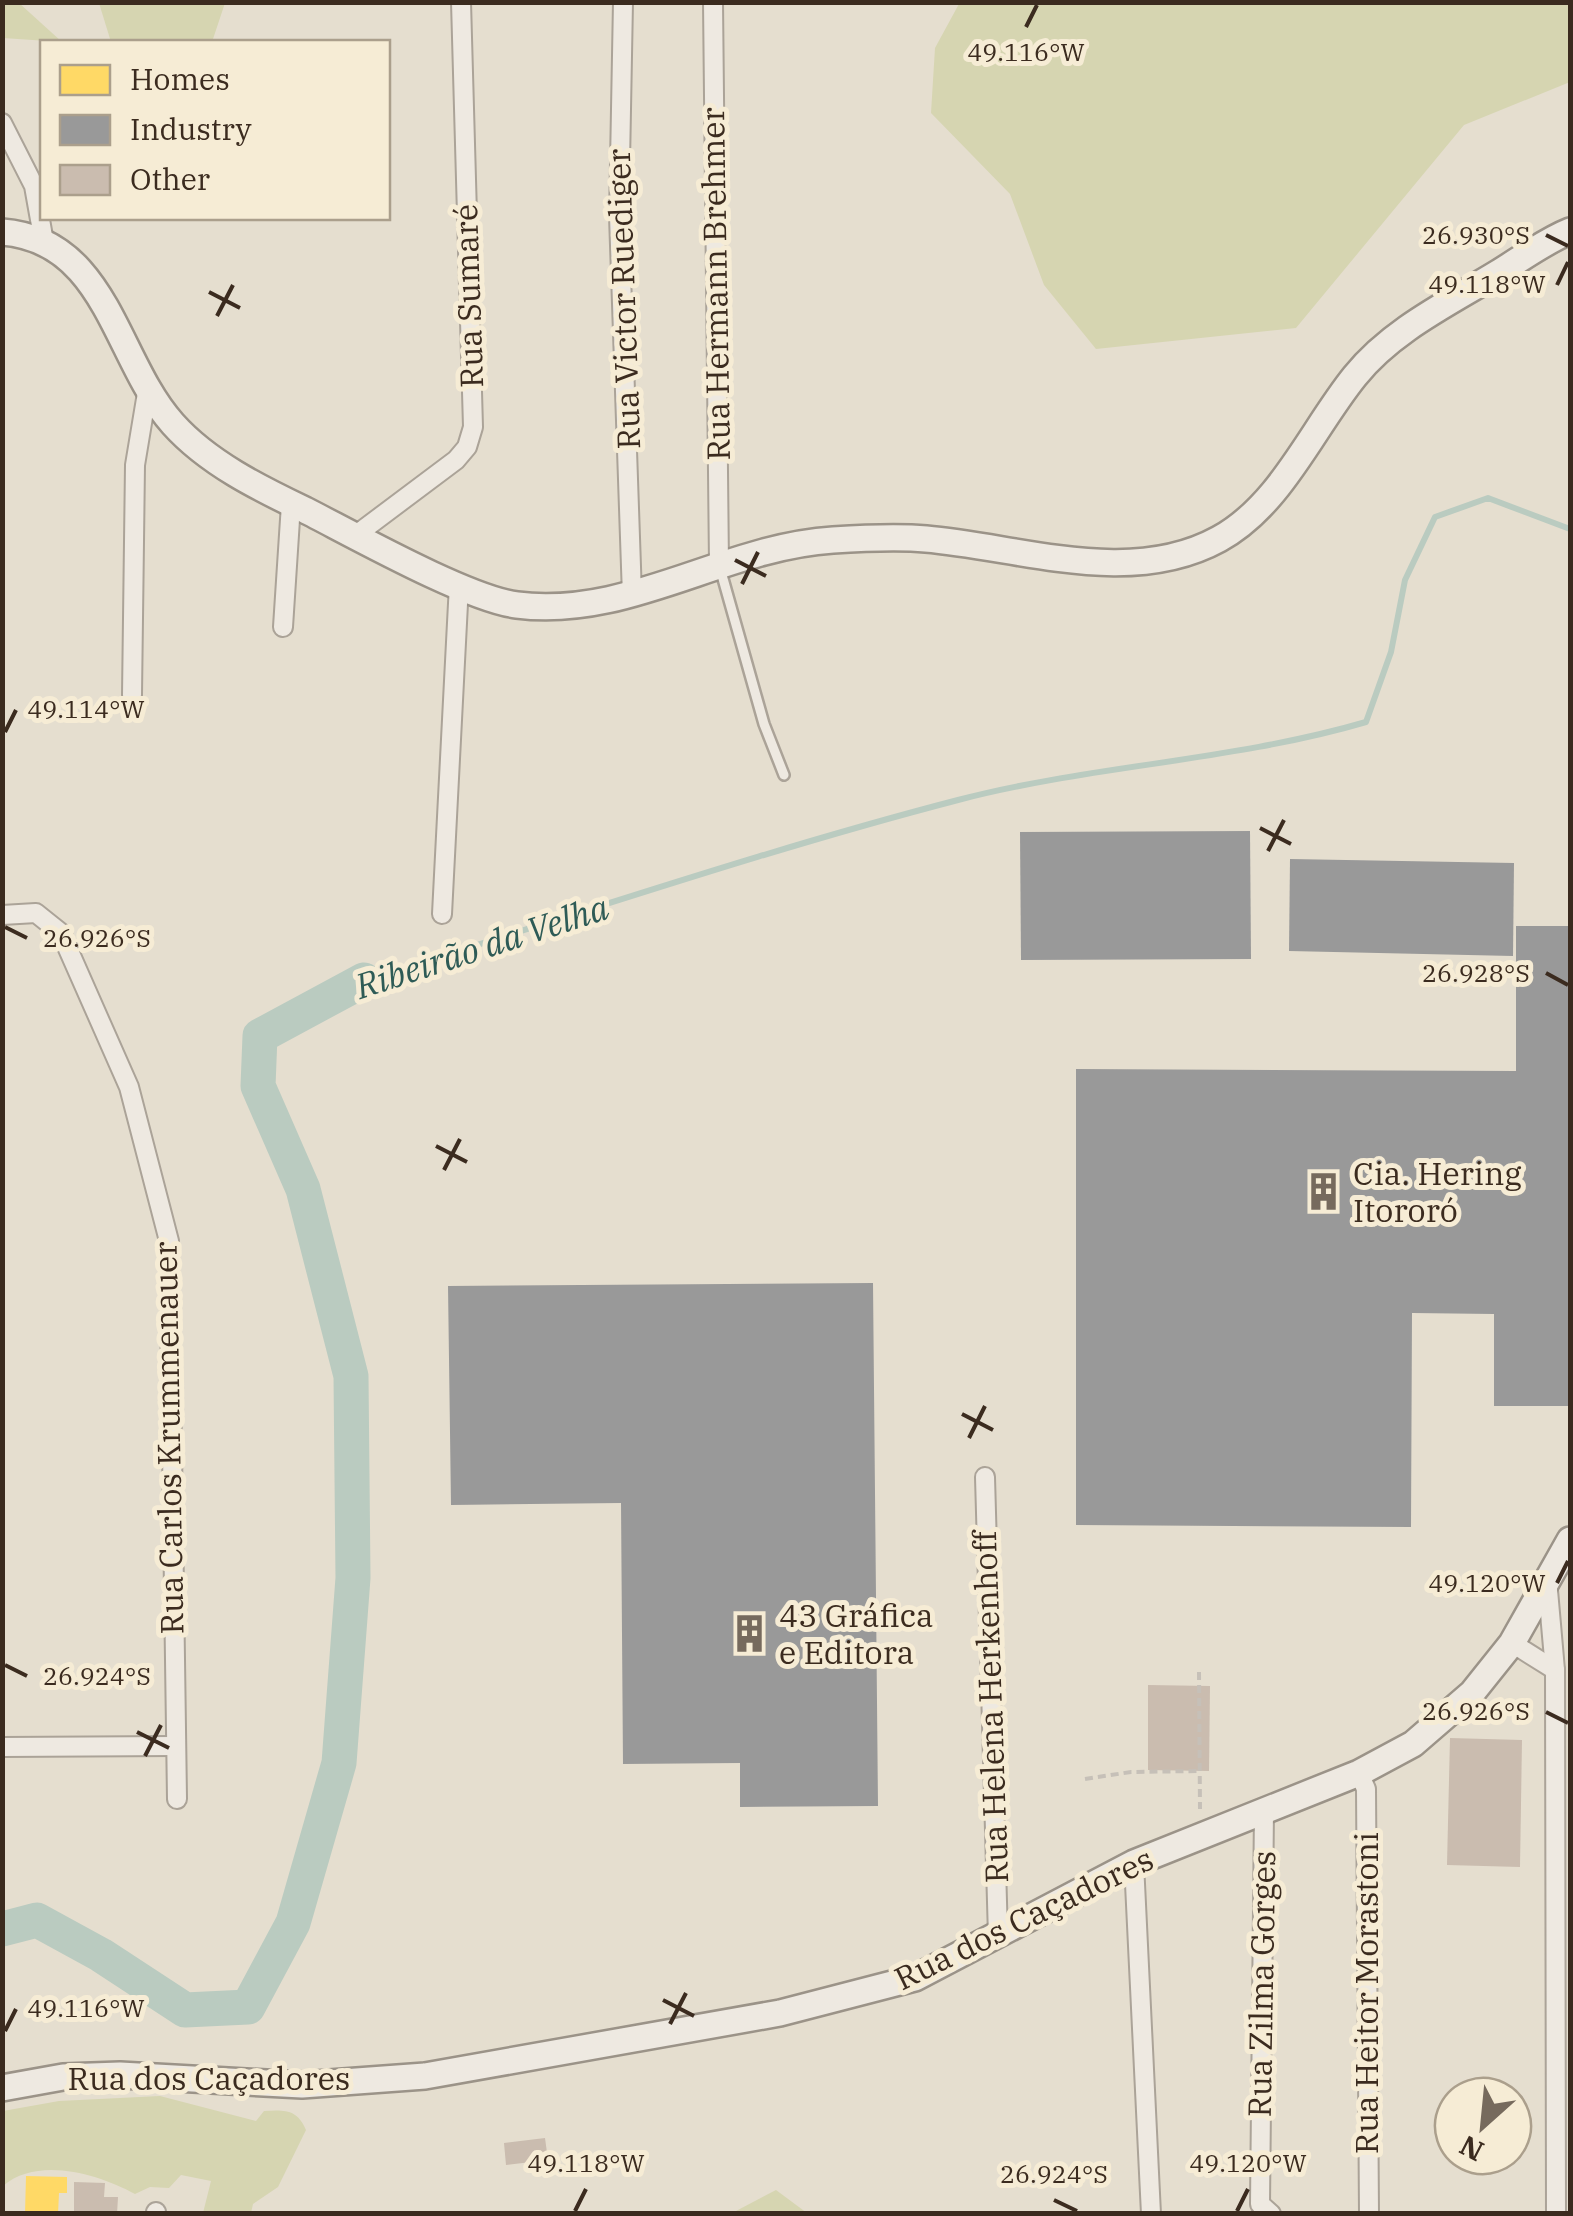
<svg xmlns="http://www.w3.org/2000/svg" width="1573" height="2216" font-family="'IBM Plex Serif',serif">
<rect width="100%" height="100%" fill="#e5decf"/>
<!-- green -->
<g fill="#d6d5b1">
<path d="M3 2 19 3 62 42 3 38Z"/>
<path d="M960 2 1570 3V82L1464 125 1296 328 1096 349 1044 285 1010 194 931 113 935 48Z"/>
<path d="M99 3V2L225 3 212 42H111Z"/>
<path d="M160 2096 256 2121 264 2111C285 2110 297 2109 306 2130L278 2187 253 2204 251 2213H203L211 2181 181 2175 169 2188 150 2187 135 2194C98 2174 38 2156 3 2186V2111L59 2101Z"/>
<path d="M776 2190 807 2213H735L736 2211Z"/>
</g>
<!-- homes -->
<path fill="#ffd966" d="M26 2176 67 2177V2193H59L58 2214H25Z"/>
<!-- industry -->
<g fill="#999">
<path d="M1250 831 1251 959 1021 960 1020 832Z"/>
<path d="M1290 859 1514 863 1513 956 1289 951Z"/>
<path d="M1516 926H1570V1406H1494V1314L1412 1313 1411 1527 1076 1525V1069L1516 1071Z"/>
<path d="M873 1283 878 1806 740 1807V1763L623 1764 621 1503 451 1505 448 1286Z"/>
</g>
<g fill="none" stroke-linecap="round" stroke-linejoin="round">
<!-- stream -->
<path stroke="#bacbc0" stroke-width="6" d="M364 980C562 920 758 852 958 800 1092 765 1233 761 1366 722L1391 652 1405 580 1435 517 1488 498 1570 529"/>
<!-- river -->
<path stroke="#bacbc0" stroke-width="35" d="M2 1929 37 1920 101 1955 185 2010 248 2007 293 1923 339 1763 353 1578 351 1376 303 1189 258 1086 260 1036 364 980"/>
</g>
<!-- building -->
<g fill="#cabcaf">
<path d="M1148 1685 1210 1686 1209 1771 1148 1770Z"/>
<path d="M1450 1738 1522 1740 1520 1867 1447 1865Z"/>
<path d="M545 2138 548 2160 506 2165 504 2143Z"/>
<path d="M74 2182 105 2183 104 2197H118L117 2214H74Z"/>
</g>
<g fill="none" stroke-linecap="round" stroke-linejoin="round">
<defs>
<path id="service" d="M720 568 764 724 784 775"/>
<g id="minor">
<path d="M623 2 619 216 632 596"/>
<path d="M713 2 719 565"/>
<path d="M2 123 34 186 44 242"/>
<path d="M356 535 456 460 467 447 473 427 461 2"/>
<path d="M283 627 291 504"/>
<path d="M132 695 135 465 148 387"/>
<path d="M442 914 459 584"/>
<path d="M2 915 36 913 61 933 129 1087 169 1241 177 1799"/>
<path d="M985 1477 998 1937"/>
<path d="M1547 1579 1555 1670 1556 2214"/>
<path d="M1512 1643 1555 1670"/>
<path d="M2 1747 174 1746"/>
<path d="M1359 1773 1366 1789 1369 2214"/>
<path d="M1264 1810 1260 2204 1271 2214"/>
<path d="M1134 1863 1151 2214"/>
<path d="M156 2214V2212"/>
</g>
<g id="secondary">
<path d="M2 232C108 240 115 360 173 424 208 463 259 488 305 510 354 535 468 599 517 605 629 619 723 547 833 540 863 538 896 536 926 539 1020 547 1130 588 1219 539 1281 505 1312 429 1355 376 1392 330 1449 303 1498 273 1521 259 1545 241 1570 231"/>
<path d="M2 2088 63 2077 120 2075 302 2085 425 2076 780 2013 915 1978 1134 1863 1359 1773 1413 1744 1472 1693 1512 1643 1570 1540"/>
</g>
</defs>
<!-- service casing -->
<use href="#service" stroke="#aba398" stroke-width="14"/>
<!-- minor casing -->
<use href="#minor" stroke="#aba398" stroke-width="22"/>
<!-- secondary casing -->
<use href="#secondary" stroke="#9b9388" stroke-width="30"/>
<!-- path -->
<g stroke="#c6c0b8" stroke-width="4" stroke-dasharray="8 5" stroke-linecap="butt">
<path d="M1199 1672 1200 1809"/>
<path d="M1085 1779 1131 1772 1200 1771"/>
</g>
<!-- service -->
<use href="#service" stroke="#eee9e1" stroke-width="9"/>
<!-- minor -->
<use href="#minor" stroke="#eee9e1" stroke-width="18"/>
<!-- secondary -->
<use href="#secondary" stroke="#eee9e1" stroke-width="25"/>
</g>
<!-- ticks -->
<path fill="none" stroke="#3b2b1f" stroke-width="4" d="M1026 27 1037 5M1546 235 1568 246M1557 285 1568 262M209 292 240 308M217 316 233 285M735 560 766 576M742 584 758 552M5 732 16 710M1260 828 1291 844M1268 851 1284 820M5 927 27 938M1546 973 1568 985M436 1146 467 1162M444 1170 460 1139M962 1414 993 1430M969 1438 985 1406M1557 1583 1568 1561M5 1665 27 1676M1546 1712 1568 1723M137 1732 169 1748M145 1756 161 1725M663 2000 694 2016M670 2024 686 1993M5 2031 16 2009M1054 2200 1077 2211M575 2211 586 2189M1237 2211 1248 2189"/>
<!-- icons -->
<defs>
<symbol id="building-bare" viewBox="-9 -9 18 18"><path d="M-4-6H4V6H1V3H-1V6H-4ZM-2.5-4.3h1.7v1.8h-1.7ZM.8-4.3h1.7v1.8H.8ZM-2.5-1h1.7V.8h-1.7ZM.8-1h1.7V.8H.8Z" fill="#766a5d" stroke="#f6ecd5" stroke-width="2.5" paint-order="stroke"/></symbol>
</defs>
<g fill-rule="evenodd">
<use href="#building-bare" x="1296" y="1164" width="55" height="55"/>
<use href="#building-bare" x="722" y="1606" width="55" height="55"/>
</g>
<g text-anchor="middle" stroke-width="10" stroke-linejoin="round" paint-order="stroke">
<!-- street labels -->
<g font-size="32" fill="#3b2b1f" stroke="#f6ecd5">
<text transform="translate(716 284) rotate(-91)" y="11">Rua Hermann Brehmer</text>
<text transform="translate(469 296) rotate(-92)" y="11">Rua Sumaré</text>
<text transform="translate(624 299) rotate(-92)" y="11">Rua Victor Ruediger</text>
<text transform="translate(169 1438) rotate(-91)" y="11">Rua Carlos Krummenauer</text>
<text transform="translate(991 1707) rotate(-92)" y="11">Rua Helena Herkenhoff</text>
<text transform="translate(1024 1919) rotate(-26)" y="11">Rua dos Caçadores</text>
<text transform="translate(1262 1984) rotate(-89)" y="11">Rua Zilma Gorges</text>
<text transform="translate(1367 1993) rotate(-90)" y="11">Rua Heitor Morastoni</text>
<text x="209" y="2090">Rua dos Caçadores</text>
</g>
<!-- poi labels -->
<g font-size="32" fill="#3b2b1f" stroke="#f6ecd5" text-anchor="start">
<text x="1353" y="1185">Cia. Hering<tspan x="1353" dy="37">Itororó</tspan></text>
<text x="779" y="1627">43 Gráfica<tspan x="779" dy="37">e Editora</tspan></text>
</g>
<!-- water labels -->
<g font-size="35" font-style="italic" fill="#2e5b56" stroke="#f6ecd5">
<text transform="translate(482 947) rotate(-18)" y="12">Ribeirão da Velha</text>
</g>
</g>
<g font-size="25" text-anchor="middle" fill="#3b2b1f" stroke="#f6ecd5" stroke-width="10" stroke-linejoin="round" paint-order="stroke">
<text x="1026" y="61">49.116°W</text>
<text x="1476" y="244">26.930°S</text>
<text x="1487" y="293">49.118°W</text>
<text x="86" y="718">49.114°W</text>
<text x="97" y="947">26.926°S</text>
<text x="1476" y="982">26.928°S</text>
<text x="1487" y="1592">49.120°W</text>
<text x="97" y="1685">26.924°S</text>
<text x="1476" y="1720">26.926°S</text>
<text x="86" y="2017">49.116°W</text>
<text x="586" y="2172">49.118°W</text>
<text x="1248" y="2172">49.120°W</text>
<text x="1054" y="2183">26.924°S</text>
</g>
<!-- border -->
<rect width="1573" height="2216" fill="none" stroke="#3b2b1f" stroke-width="10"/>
<!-- legend -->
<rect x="40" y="40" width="350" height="180" fill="#f6ecd5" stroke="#ab9f8c" stroke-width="2.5"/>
<rect x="60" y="65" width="50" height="30" fill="#ffd966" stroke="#ab9f8c" stroke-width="2.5"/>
<text x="130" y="90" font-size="30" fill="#3b2b1f">Homes</text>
<rect x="60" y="115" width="50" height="30" fill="#999999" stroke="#ab9f8c" stroke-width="2.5"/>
<text x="130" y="140" font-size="30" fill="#3b2b1f">Industry</text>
<rect x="60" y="165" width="50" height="30" fill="#cabcaf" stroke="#ab9f8c" stroke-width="2.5"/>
<text x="130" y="190" font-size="30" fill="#3b2b1f">Other</text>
<!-- north arrow -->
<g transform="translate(1483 2126) rotate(207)"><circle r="48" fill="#f6ecd5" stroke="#ab9f8c" stroke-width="2.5"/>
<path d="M0-8L18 38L0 25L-18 38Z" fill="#766a5d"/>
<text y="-15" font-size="28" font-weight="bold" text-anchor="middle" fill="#3b2b1f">N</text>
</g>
</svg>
